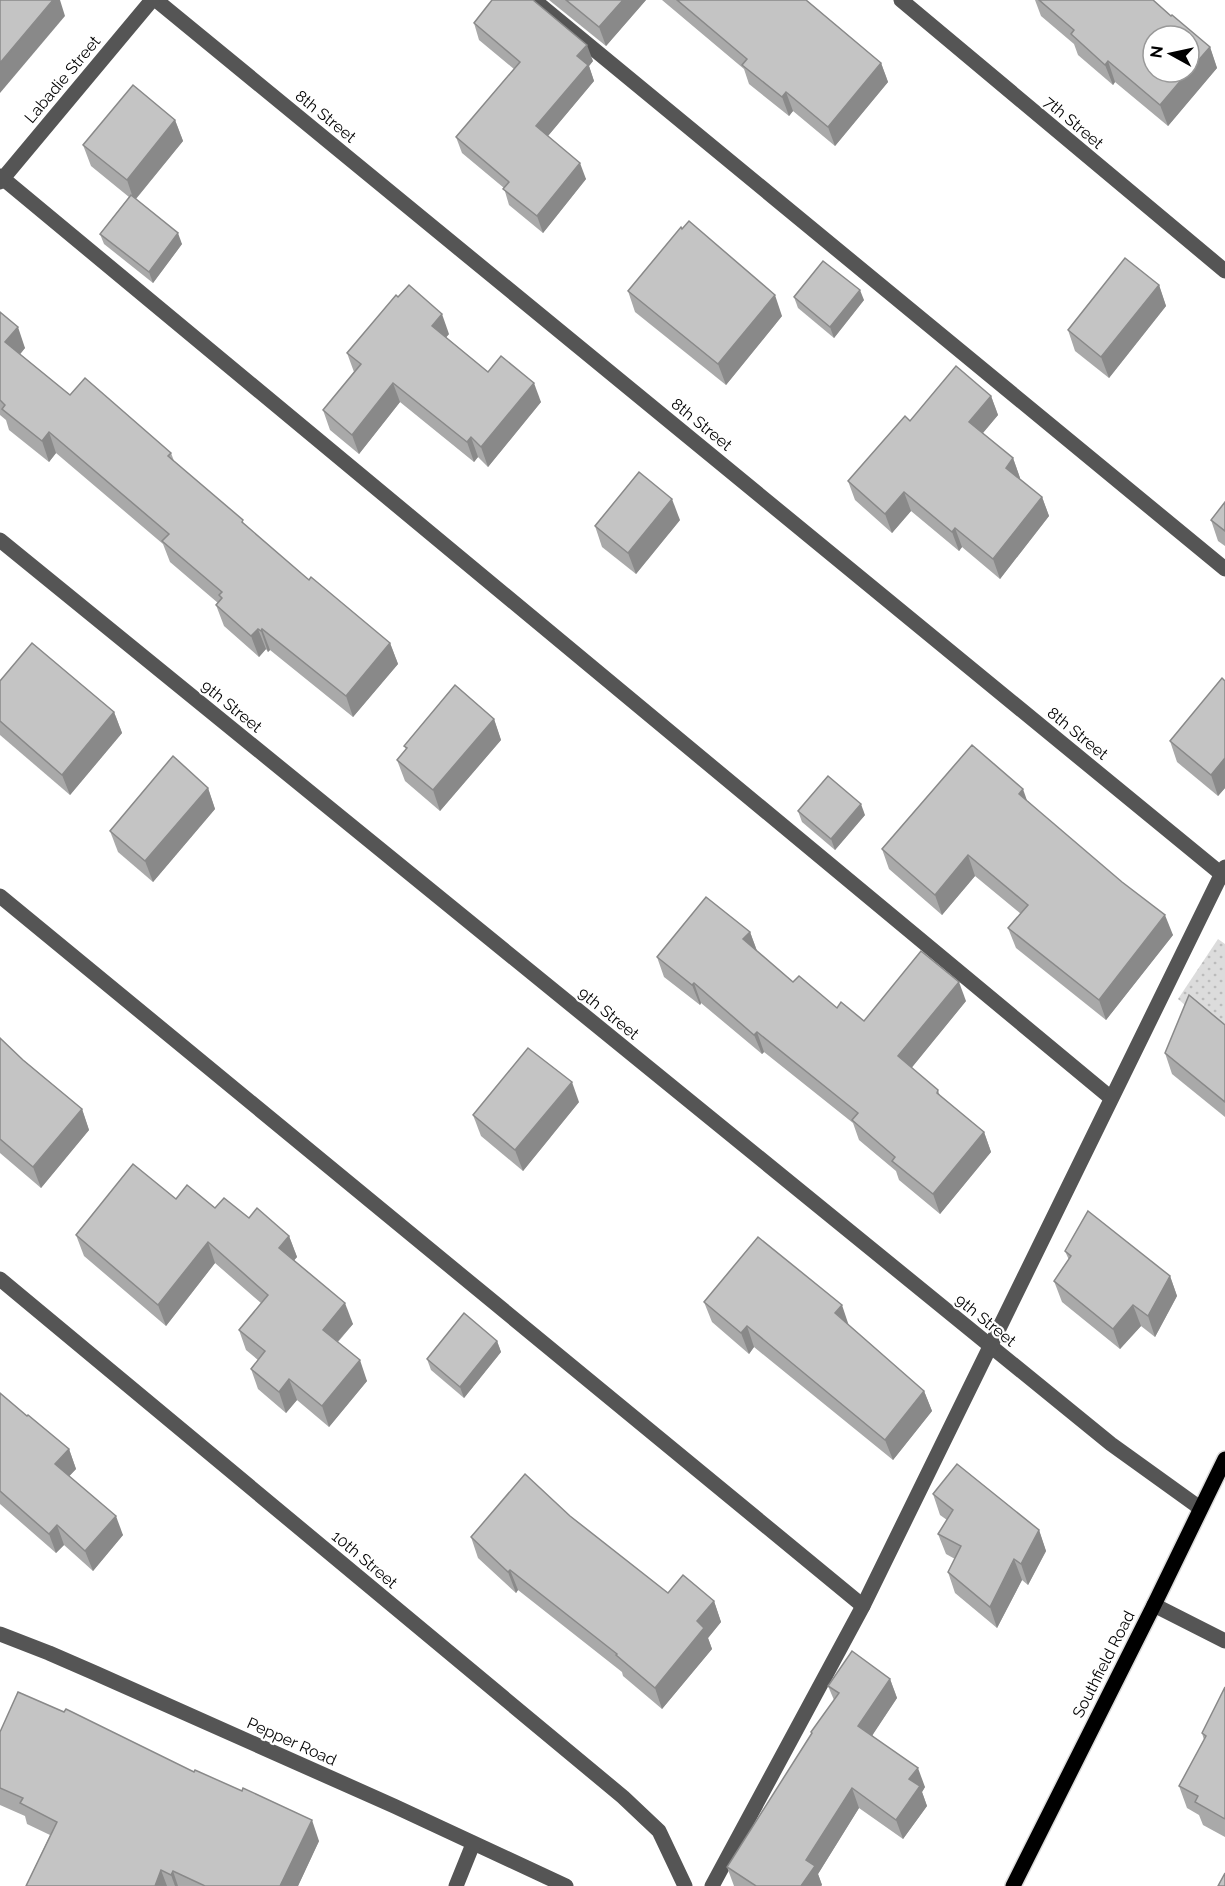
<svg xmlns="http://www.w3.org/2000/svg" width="1225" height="1886" font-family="Raleway,sans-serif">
<defs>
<pattern id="grass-dots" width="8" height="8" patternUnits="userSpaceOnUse" patternTransform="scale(1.5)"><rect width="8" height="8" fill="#dcdcdc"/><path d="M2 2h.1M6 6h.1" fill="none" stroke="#bbb" stroke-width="1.8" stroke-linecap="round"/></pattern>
</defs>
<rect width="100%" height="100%" fill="#fff"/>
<!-- grass -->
<path fill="url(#grass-dots)" d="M1218 939 1225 944V1040L1178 999Z"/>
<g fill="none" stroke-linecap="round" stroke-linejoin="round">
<defs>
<path id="major" d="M1013 1886 1154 1605 1225 1459"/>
</defs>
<!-- major casing -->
<use href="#major" stroke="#dbdbdb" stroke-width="18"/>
<!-- minor -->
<g stroke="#555" stroke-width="15">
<path d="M156 0 1225 877"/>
<path d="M534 0 1225 569"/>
<path d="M901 0 1225 271"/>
<path d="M0 176 1111 1098"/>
<path d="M0 182 152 0"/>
<path d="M0 540 1111 1444 1200 1508"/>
<path d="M0 896 863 1606"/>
<path d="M0 1279 623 1797 659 1831 685 1886"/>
<path d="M1154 1605 1225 1641"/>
<path d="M0 1634 49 1653 95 1673 394 1806 566 1886"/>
<path d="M456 1886 473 1844"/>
<path d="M712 1886 863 1606 1225 867"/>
</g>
<!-- major -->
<use href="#major" stroke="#000" stroke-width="15"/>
</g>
<!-- wall -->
<g fill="#a9a9a9">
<path d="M549 0H646L606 46Z"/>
<path d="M662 0H806L881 63 888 82 835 146 793 111 789 116 749 84 744 69Z"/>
<path d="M1035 0H1153L1171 16 1210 47 1217 68 1168 126 1115 82 1113 85 1078 55 1074 44 1041 16Z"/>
<path d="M474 23 593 61 589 66 594 81 548 136 586 179 543 233 509 205 504 188 462 153 456 137 514 69 479 40Z"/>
<path d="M175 120 183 141 136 199 182 244 153 283 104 244 100 234 129 197 91 166 83 145Z"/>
<path d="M1159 285 1166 306 1109 378 1075 351 1068 330Z"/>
<path d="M628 291 782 316 726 385 635 312Z"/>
<path d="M794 297 864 300 834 338 798 308Z"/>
<path d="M0 312 25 348 20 354 70 395 171 453 174 461 245 526 309 580 390 643 398 664 353 717 270 650 268 652 266 649 259 657 224 626 216 605 218 603 170 562 163 544 56 453 49 462 9 430 6 420 0 415Z"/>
<path d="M449 334 446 337 488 372 541 402 488 467 478 457 474 462 400 402 359 454 330 430 323 410 354 372 347 353Z"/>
<path d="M991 396 998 415 983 433 1013 458 1020 478 1019 479 1042 497 1049 516 1000 579 962 547 959 551 911 511 892 533 855 500 848 481 910 421Z"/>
<path d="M1225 502V546L1218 541 1211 520Z"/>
<path d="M680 520 636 574 602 547 595 526Z"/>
<path d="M0 681 114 712 122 733 70 795 0 735Z"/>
<path d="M1225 681V788L1218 796 1177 762 1170 741Z"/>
<path d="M494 719 501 740 440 811 405 781 397 760 406 749 404 746Z"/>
<path d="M208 788 215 809 153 882 118 852 110 831Z"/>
<path d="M1028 801 1173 935 1106 1020 1016 948 1008 928 1021 914 975 876 942 915 889 869 882 849Z"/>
<path d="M798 811 865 815 835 850 802 822Z"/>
<path d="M750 932 757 951 793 982 837 1008 864 1021 966 1001 911 1068 938 1090 940 1096 984 1132 991 1152 940 1214 899 1180 896 1171 859 1140 853 1123 764 1052 762 1054 701 1003 700 1005 664 977 657 957Z"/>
<path d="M1225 1025V1117L1172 1074 1165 1053Z"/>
<path d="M0 1038 23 1060 82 1109 89 1130 41 1188 0 1153Z"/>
<path d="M579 1102 523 1171 481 1136 473 1115Z"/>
<path d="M176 1199 249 1218 289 1236 297 1257 294 1260 353 1324 338 1342 367 1381 329 1427 297 1400 286 1413 258 1389 251 1369 258 1360 246 1350 239 1330 261 1303 215 1263 166 1326 84 1256 76 1235Z"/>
<path d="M1065 1251 1170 1276 1177 1296 1155 1337 1141 1326 1120 1349 1062 1302 1054 1281 1069 1260Z"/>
<path d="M704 1302 849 1325 924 1391 932 1411 893 1460 754 1347 749 1354 712 1322Z"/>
<path d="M497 1341 501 1352 464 1398 431 1370 427 1359Z"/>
<path d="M0 1393 27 1416 69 1449 76 1469 69 1476 123 1535 93 1571 64 1545 56 1553 0 1504Z"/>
<path d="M933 1494 1039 1530 1046 1551 1028 1585 1022 1580 997 1628 955 1593 948 1572 955 1559 946 1554 938 1534 947 1520 940 1515Z"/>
<path d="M570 1516 668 1593 714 1601 721 1622 708 1638 712 1649 662 1709 623 1676 622 1672 518 1590 516 1593 478 1558 471 1537Z"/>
<path d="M890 1679 897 1698 872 1735 925 1787 922 1792 927 1806 903 1839 859 1808 818 1874 822 1885 821 1886H734L727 1867 812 1734 811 1732 834 1700 828 1686Z"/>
<path d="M1225 1687V1837L1203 1825 1199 1815 1187 1808 1179 1786 1204 1740 1202 1733Z"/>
<path d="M0 1732 319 1841 298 1886H26L50 1835 27 1824 25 1816 0 1805Z"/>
</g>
<!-- shaded-wall -->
<g fill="#898989">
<path d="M53 0H60L65 16 0 93V63Z"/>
<path d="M623 0H646L606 46 599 27Z"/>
<path d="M587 45 593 61 589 66 594 81 542 143 536 126 577 56Z"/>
<path d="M1210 47 1217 68 1168 126 1160 105Z"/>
<path d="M1108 61 1115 82 1113 85 1105 65Z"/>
<path d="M881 63 888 82 835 146 828 127Z"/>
<path d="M786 92 793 111 789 116 782 97Z"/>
<path d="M175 120 183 141 134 201 127 180Z"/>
<path d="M580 163 586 179 543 233 537 216Z"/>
<path d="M178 233 182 244 153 283 149 272Z"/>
<path d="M1159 285 1166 306 1109 378 1101 357Z"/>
<path d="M860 290 864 300 834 338 830 327Z"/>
<path d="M775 295 782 316 726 385 718 364Z"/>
<path d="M442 314 449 334 439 346 432 326Z"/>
<path d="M18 327 25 348 13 363 5 342Z"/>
<path d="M393 383 400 402 359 454 352 435Z"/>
<path d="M534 383 541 402 488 467 481 447Z"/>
<path d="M991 396 998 415 976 441 969 422Z"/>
<path d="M49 432 56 453 49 462 42 441Z"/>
<path d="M471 437 478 457 474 462 467 442Z"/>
<path d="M1013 458 1020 478 1013 487 1006 468Z"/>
<path d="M904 492 911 511 892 533 885 514Z"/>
<path d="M1042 497 1049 516 1000 579 993 559Z"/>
<path d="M672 499 680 520 636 574 628 553Z"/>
<path d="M955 528 962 547 959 551 952 532Z"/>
<path d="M258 629 266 649 259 657 251 636Z"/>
<path d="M262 629 270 650 268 652 261 631Z"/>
<path d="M390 643 398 664 353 717 346 696Z"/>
<path d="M114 712 122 733 70 795 62 775Z"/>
<path d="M494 719 501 740 440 811 433 790Z"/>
<path d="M1225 758V788L1218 796 1211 775Z"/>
<path d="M208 788 215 809 153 882 145 861Z"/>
<path d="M1023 789 1030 809 1019 794Z"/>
<path d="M861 804 865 815 835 850 831 839Z"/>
<path d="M968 855 975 876 942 915 935 895Z"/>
<path d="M1165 915 1173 935 1106 1020 1099 1000Z"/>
<path d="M750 932 757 951 743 939Z"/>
<path d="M959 982 966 1001 905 1076 898 1056Z"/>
<path d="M694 983 701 1003 700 1005 692 985Z"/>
<path d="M757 1032 764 1052 762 1054 754 1035Z"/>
<path d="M572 1082 579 1102 523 1171 515 1150Z"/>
<path d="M82 1109 89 1130 41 1188 33 1167Z"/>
<path d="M984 1132 991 1152 940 1214 933 1194Z"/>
<path d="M289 1236 297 1257 287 1269 279 1248Z"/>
<path d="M208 1242 215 1263 166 1326 158 1305Z"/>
<path d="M1170 1276 1177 1296 1155 1337 1148 1316Z"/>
<path d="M345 1303 353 1324 330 1350 323 1330Z"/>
<path d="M842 1305 849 1326 835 1313Z"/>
<path d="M1133 1305 1141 1326 1120 1349 1113 1329Z"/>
<path d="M747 1326 754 1347 749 1354 741 1333Z"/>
<path d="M497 1341 501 1352 464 1398 460 1387Z"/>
<path d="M360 1360 367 1381 329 1427 322 1406Z"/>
<path d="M289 1379 297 1400 286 1413 279 1392Z"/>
<path d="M924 1391 932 1411 893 1460 885 1440Z"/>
<path d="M69 1449 76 1469 62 1484 55 1464Z"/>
<path d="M116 1516 123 1535 93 1571 85 1551Z"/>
<path d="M57 1525 64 1545 56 1553 49 1534Z"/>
<path d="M1039 1530 1046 1551 1028 1585 1021 1564Z"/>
<path d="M1014 1559 1022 1580 997 1628 990 1607Z"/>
<path d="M510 1570 518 1590 516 1593 508 1572Z"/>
<path d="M714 1601 721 1622 708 1638 712 1649 662 1709 655 1688 697 1621Z"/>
<path d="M890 1679 897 1698 866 1745 858 1726Z"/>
<path d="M918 1768 925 1787 922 1792 927 1806 903 1839 896 1820 909 1779Z"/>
<path d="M852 1788 859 1808 818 1874 822 1885 821 1886H801L806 1860Z"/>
<path d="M312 1820 319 1841 298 1886H280Z"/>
<path d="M161 1870 167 1886H155Z"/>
<path d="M173 1871 178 1886H175L171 1875Z"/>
</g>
<!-- building -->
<g fill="#c4c4c4" stroke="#898989" stroke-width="1.5">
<path d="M0 0H53L0 63Z"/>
<path d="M492 0H533L587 45 577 56 588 65 536 126 580 163 537 216 503 189 509 182 456 137 520 62 474 23Z"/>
<path d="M566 0H623L599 27Z"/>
<path d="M677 0H806L881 63 828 127 786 92 782 97 742 65 747 59Z"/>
<path d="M1039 0H1153L1171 16 1172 15 1210 47 1189 71V36H1153V72H1188L1160 105 1108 61 1105 65 1071 34 1074 30Z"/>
<path d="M133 85 175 120 127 180 83 145Z"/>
<path d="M131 195 178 233 149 272 100 234Z"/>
<path d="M689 221 775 295 718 364 628 291 681 227 682 229Z"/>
<path d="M1125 258 1159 285 1101 357 1068 330Z"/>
<path d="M823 261 860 290 830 327 794 297Z"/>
<path d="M409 285 442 314 432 326 488 372 501 356 534 383 481 447 471 437 467 442 393 383 352 435 323 410 361 364 347 353 396 295 398 297Z"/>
<path d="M0 312 18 327 5 342 70 395 85 378 171 453 168 456 243 520 242 522 309 580 311 577 390 643 346 696 262 629 261 631 258 629 251 636 216 605 222 598 219 595 222 592 162 541 169 534 49 432 42 441 2 409 5 405 0 400Z"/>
<path d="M956 366 991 396 969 422 1013 458 1006 468 1042 497 993 559 955 528 952 532 904 492 885 514 848 481 905 416 910 421Z"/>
<path d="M639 472 672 499 628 553 595 526Z"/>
<path d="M1225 502V531L1211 520Z"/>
<path d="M32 643 114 712 62 775 0 721V681Z"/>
<path d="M1222 678 1225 681V758L1211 775 1170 741Z"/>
<path d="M455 685 494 719 433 790 397 760 407 748 404 746Z"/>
<path d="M972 745 1023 789 1019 794 1122 882 1165 915 1099 1000 1008 928 1028 905 968 855 935 895 882 849Z"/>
<path d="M173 756 208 788 145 861 110 831Z"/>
<path d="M828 776 861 804 831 839 798 811Z"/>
<path d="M706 897 750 932 743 939 793 982 799 976 837 1008 841 1002 864 1021 921 951 959 982 898 1056 938 1090 937 1093 984 1132 933 1194 892 1161 895 1157 852 1120 858 1113 757 1032 754 1035 694 983 692 985 657 957Z"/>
<path d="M1189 995 1225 1025V1102L1165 1053Z"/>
<path d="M0 1038 23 1060 82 1109 33 1167 0 1139Z"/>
<path d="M528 1048 572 1082 515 1150 473 1115Z"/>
<path d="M133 1164 176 1199 187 1185 215 1208 224 1198 249 1218 257 1208 289 1236 279 1248 345 1303 323 1330 360 1360 322 1406 289 1379 279 1392 251 1369 265 1351 239 1330 268 1295 208 1242 158 1305 76 1235Z"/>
<path d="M1088 1211 1170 1276 1148 1316 1133 1305 1113 1329 1054 1281 1071 1256 1065 1251Z"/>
<path d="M758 1237 842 1305 835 1313 924 1391 885 1440 747 1326 741 1333 704 1302Z"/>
<path d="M464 1313 497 1341 460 1387 427 1359Z"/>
<path d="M0 1393 27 1416 28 1415 69 1449 55 1464 116 1516 85 1551 57 1525 49 1534 0 1491Z"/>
<path d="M957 1464 1039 1530 1021 1564 1014 1559 990 1607 948 1572 961 1546 938 1534 953 1510 933 1494Z"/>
<path d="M525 1474 570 1516 668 1593 683 1575 714 1601 697 1621 704 1628 655 1688 616 1655 617 1654 510 1570 508 1572 471 1537Z"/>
<path d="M852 1651 890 1679 858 1726 918 1768 909 1779 920 1786 896 1820 852 1788 806 1860 815 1866 801 1886H756L727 1867 812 1733 811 1732 839 1693 828 1686Z"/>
<path d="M1225 1687V1819L1195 1802 1198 1796 1179 1786 1206 1736 1202 1733Z"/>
<path d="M18 1692 64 1712 66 1709 194 1772 195 1770 242 1791 243 1788 312 1820 280 1886H205L173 1871 171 1875 161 1870 155 1886H26L57 1822 20 1803 23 1798 0 1788V1732Z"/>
<path d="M1225 1873V1886H1218Z"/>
</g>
<g text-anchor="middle" stroke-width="4.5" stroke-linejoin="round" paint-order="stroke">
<!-- street labels -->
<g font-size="16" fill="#000" stroke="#fff">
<text transform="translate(62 79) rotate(-50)" y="6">Labadie Street</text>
<text transform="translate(326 116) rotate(39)" y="6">8th Street</text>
<text transform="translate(1074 122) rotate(40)" y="6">7th Street</text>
<text transform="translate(702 424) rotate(39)" y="6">8th Street</text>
<text transform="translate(232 706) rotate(39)" y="6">9th Street</text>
<text transform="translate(1078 733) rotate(39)" y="6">8th Street</text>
<text transform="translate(609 1013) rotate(39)" y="6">9th Street</text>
<text transform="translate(986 1320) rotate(39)" y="6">9th Street</text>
<text transform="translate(365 1559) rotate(40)" y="6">10th Street</text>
<text transform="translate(1103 1664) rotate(-63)" y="6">Southfield Road</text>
<text transform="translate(292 1741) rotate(24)" y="6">Pepper Road</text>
</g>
</g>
<!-- north arrow -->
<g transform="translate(1171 54) rotate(278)"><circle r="28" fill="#ffffff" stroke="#999999" stroke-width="1.5"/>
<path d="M0-4.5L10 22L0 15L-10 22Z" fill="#000000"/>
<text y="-9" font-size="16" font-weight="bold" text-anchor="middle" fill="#000000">N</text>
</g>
</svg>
